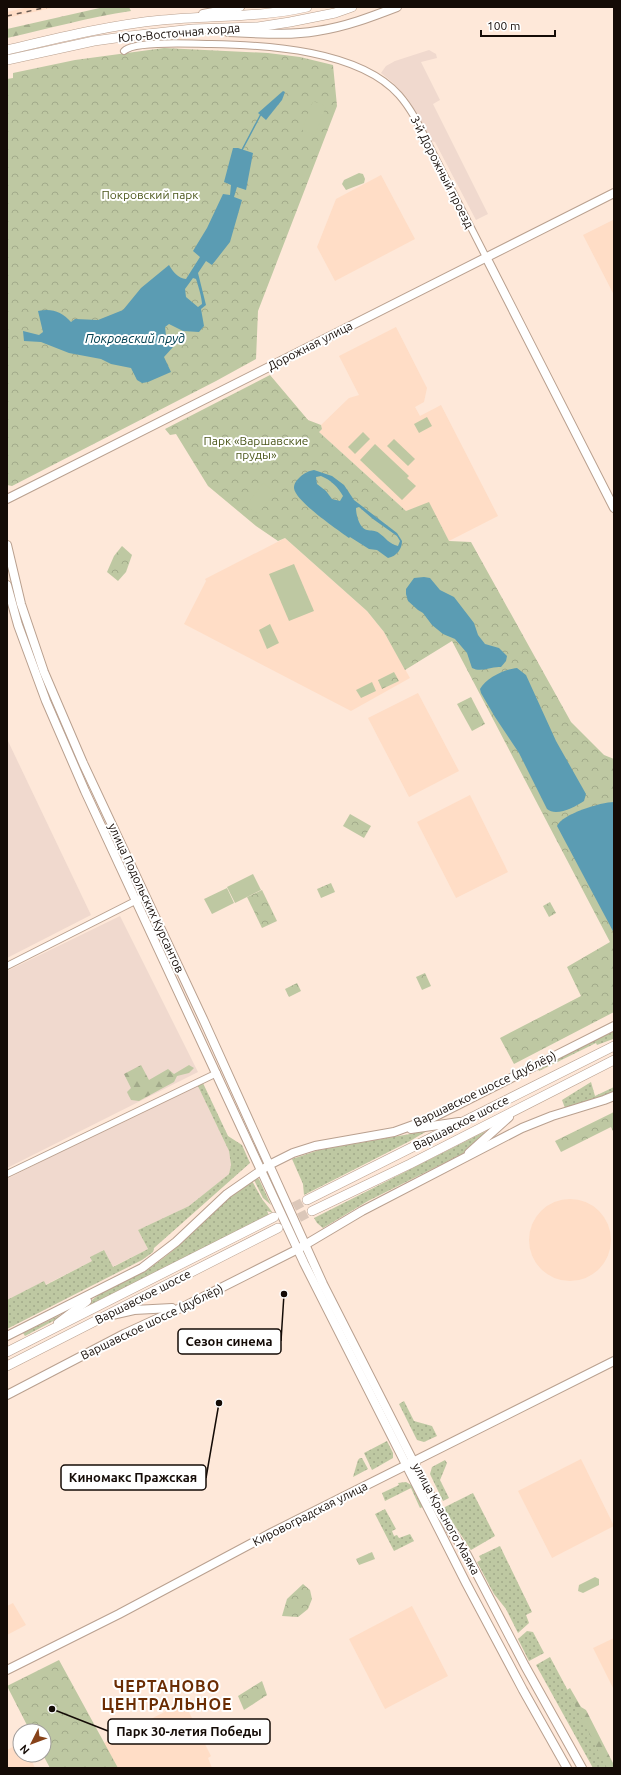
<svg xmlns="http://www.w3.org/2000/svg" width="621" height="1775" font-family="Ubuntu,sans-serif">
<defs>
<pattern id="grass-dots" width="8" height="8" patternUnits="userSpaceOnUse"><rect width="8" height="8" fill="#bec8a2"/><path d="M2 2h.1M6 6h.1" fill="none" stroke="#a2aa8a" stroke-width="1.8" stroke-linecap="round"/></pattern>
<pattern id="forest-firs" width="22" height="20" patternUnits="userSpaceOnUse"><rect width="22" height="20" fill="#bec8a2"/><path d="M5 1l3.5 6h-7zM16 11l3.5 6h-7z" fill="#a2aa8a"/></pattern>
<pattern id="park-crowns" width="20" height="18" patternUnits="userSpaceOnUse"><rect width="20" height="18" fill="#bec8a2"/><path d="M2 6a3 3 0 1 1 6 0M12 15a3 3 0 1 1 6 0" fill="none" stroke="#a2aa8a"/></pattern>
</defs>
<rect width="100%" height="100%" fill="#fee8d9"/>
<!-- industrial -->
<g fill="#f0d9ce">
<path d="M429 50 436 54 437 58 421 62 440 100 433 104 488 214 476 220 435 142 431 141 407 98 392 82 381 73 386 66 395 61Z"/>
<path d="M7 739 91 915 7 958Z"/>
<path d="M120 916 198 1072 7 1168V971Z"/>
<path d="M196 1082 229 1151 231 1165 229 1174 189 1206 138 1230 148 1249 112 1267 103 1250 92 1261 45 1285 43 1282 7 1300V1179Z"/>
</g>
<!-- built -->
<g fill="#ffddc6">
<path d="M29 7H56L7 18V12Z"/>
<path d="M381 175 415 239 335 281 317 247 336 199Z"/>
<path d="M613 220 614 221V295L583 235Z"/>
<path d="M396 327 427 388 424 402 415 407 420 416 441 405 498 516 449 541 429 503 406 511 319 432 322 429 321 425 349 398 359 395 339 356Z"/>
<path d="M285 538 367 611 384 632 410 678 351 711 184 624 206 581 205 579Z"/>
<path d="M418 693 459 771 409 797 368 718Z"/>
<path d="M470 795 508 872 456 898 417 822Z"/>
<circle cx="570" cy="1240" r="41"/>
<path d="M581 1459 614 1526 552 1558 518 1491Z"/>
<path d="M13 1603 26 1625 7 1635V1606Z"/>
<path d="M412 1606 448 1676 385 1709 349 1639Z"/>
<path d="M614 1638V1690L593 1648Z"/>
<path d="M184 1702 211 1756 208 1758 212 1768H114L102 1744Z"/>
<path d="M20 1743V1755H29L35 1768H7V1750Z"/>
</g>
<!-- grass -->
<g fill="url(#grass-dots)">
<path d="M614 1029 613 1039 597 1045 596 1043 539 1071 537 1067Z"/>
<path d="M202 1081 228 1136 242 1145 250 1163 154 1248 153 1252 142 1260 7 1329V1300L44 1281 46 1285 92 1261 90 1257 104 1250 113 1267 148 1249 138 1230 189 1206 229 1174 231 1165 229 1151 196 1082Z"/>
<path d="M591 1082 595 1096 614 1087V1092L602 1098 565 1108 562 1100Z"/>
<path d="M427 1131 410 1141 304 1195 303 1184 292 1159 319 1150Z"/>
<path d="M484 1132 485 1133 476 1144 466 1152 368 1201 323 1228 317 1223 314 1218Z"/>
<path d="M255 1177 259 1179 271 1205 263 1198 253 1178Z"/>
<path d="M251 1179 262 1199 273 1213 267 1211 269 1215 84 1310C91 1293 129 1281 145 1271 185 1246 214 1208 251 1179Z"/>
<path d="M60 1315 57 1319 25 1336 23 1333Z"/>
<path d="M404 1401 414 1421 432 1426 437 1436 424 1442 417 1440 399 1404Z"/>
<path d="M387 1441 393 1453V1458L372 1470 364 1453Z"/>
<path d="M360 1458H362L368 1469 353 1477 358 1460Z"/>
<path d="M445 1460 447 1463 440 1480 449 1498 443 1501 430 1474 432 1467Z"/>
<path d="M406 1482 413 1486 423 1507 420 1508 411 1488 385 1501 382 1493 399 1485 398 1483Z"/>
<path d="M473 1493 495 1536 471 1550 443 1508Z"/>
<path d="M385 1509 396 1529 392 1531 394 1536 397 1535 399 1538 410 1534 414 1541 394 1551 375 1514Z"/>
<path d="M500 1546 532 1612 526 1615 529 1623 518 1633 506 1609 494 1594 477 1562 481 1560 479 1556Z"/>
<path d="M527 1631 533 1632 544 1653 529 1661 518 1639Z"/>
<path d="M550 1657 609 1768H593L536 1665Z"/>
</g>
<!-- forest -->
<g fill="url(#forest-firs)">
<path d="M104 7H129L131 11C89 17 48 29 7 38V29Z"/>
<path d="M141 1065 149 1080 168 1069 174 1074 189 1065 194 1068 189 1073 177 1076 174 1082 139 1101 131 1100 127 1092 131 1088 124 1074Z"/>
<path d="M570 1688 581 1707 586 1710 614 1765V1768H607L567 1690Z"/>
</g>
<!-- park -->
<g fill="url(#park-crowns)">
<path d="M164 48 268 53 300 57 333 65 337 106 258 311 256 359 216 381 12 486 7 485V79L13 78V73L75 60Z"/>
<path d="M270 375 308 420 321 425 322 429 319 432 406 511 429 502 449 541 471 542 571 722 604 755 614 759V1012L514 1064 500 1038 581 996 567 967 610 942 452 641 405 670 384 632 367 611 285 538 278 541 256 526 208 486 176 434 170 435 165 429Z"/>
<path d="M122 546 132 555 126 572 118 581 107 572 114 556Z"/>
<path d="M394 672 399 681 382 689 378 680Z"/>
<path d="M471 697 485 724 472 731 457 704Z"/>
<path d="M350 814 371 826 364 838 343 826Z"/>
<path d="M331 883 335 892 321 898 317 889Z"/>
<path d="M262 890 277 921 262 928 247 897Z"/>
<path d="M550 902 556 913 549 917 543 906Z"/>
<path d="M425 973 431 986 422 990 416 977Z"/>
<path d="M297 983 301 991 289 997 285 989Z"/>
<path d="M614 1112V1133L611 1127 561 1152 555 1141Z"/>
<path d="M372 1552 375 1559 359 1565 356 1559Z"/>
<path d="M303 1584 310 1590 312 1599 308 1609 298 1617 282 1616 287 1599Z"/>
<path d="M59 1660 118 1768H50L43 1755 44 1731H30L7 1686Z"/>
<path d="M262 1681 267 1695 244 1710 238 1696Z"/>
</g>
<!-- garden -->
<g fill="#bec8a2">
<path d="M313 101 326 106 315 135 302 130Z"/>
<path d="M359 173 363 174 365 179 364 183 346 190 342 184 344 180Z"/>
<path d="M187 256 192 261 181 274 175 270Z"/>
<path d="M427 417 432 426 419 433 414 424Z"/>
<path d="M363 432 370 439 355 454 348 447Z"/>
<path d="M394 439 415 459 408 466 387 446Z"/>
<path d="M375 444 409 476 407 478 416 486 402 500 360 460Z"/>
<path d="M263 483 275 492 258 514 246 506Z"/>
<path d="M294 564 314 611 289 621 269 574Z"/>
<path d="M270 624 279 643 267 649 259 630Z"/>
<path d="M372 682 376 691 361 698 356 690Z"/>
<path d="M253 874 261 890 235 903 227 887Z"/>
<path d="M227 888 234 903 212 914 204 899Z"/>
<path d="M595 1577 599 1579V1585L583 1593 578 1591 579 1585Z"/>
</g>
<!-- water -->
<g fill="#5b9cb3" fill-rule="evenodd">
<path d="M283 91 285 92 282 100 266 120 258 113Z"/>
<path d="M233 148H238L253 153 246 190 237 187 234 197 242 200 230 242 212 265 206 261 198 273 206 305 201 309 204 326 199 332 183 331 169 324 165 327 166 336 173 347 164 357 171 372 148 382 142 383 137 380 131 368 111 364 101 359 69 353 41 342 24 341 23 331 39 335 43 332 38 311C52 308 62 312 71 322L75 319 98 320 123 310 141 288 169 265C173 272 178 278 186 279L200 257 193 251 207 228 223 194 230 195 231 185 224 182ZM193 278 196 279C198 285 202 298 202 304L198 307 186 297 185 289Z"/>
<path d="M314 470 332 476 344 485 354 500 397 533 402 541C402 549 397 556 388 558L377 550 369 549 350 537 349 538C338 530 295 501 294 488 294 483 297 480 300 477 305 473 308 471 314 470ZM321 476C331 480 338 487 343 496L340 501 332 499 326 491 317 484 316 477ZM359 507 373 519 397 536 400 541 398 546C389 544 386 538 379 533 375 530 371 531 367 530 359 528 356 514 356 508Z"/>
<path d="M424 577 430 578 440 590 454 597 474 623 478 635 485 644 499 648 507 656 506 661 501 667C490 666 482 673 472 668L467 653 455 639 443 634 432 625 423 613 418 610 408 601 406 594V589L414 578Z"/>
<path d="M517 668 526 675 556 741 586 794 584 801C575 807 556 817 547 809L519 753 495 717 481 693 480 689C486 678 505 669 517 668Z"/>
<path d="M614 802V933L557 826C562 814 601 802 614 802Z"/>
</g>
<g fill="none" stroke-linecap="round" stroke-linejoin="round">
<!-- stream -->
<path stroke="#5b9cb3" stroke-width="1.5" d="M242 150 261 114"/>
<!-- primary-tunnel -->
<g stroke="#dbc7b9" stroke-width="9" stroke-dasharray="9 4.5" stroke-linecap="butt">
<path d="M282 1213 307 1200"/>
<path d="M287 1224 312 1211"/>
</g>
<defs>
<g id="street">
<path d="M124 51C135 40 194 44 211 44 267 45 359 50 399 95 414 112 423 134 434 155 451 189 469 223 486 257"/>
<path d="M7 966 145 896"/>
<path d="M7 1174 217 1073"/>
</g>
<g id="secondary">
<path d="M203 14 240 7"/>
<path d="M228 32C257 33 288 36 317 31 345 27 371 17 397 7"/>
<path d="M486 257 614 508"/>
<path d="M7 499 614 193"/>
<path d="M7 545 21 604 44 672 83 763 204 1021 323 1284 439 1512 467 1555 525 1666 582 1768"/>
<path d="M7 585 18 625 46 701 85 791 304 1263 466 1583 523 1690 567 1768"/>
<path d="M411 1129 459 1122"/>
<path d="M469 1153 509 1117"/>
<path d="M112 1315 134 1310 172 1308"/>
<path d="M58 1323 87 1301"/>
<path d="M7 1336 142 1268 176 1242 227 1194 269 1165 293 1153 315 1146 394 1132 430 1119 614 1026"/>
<path d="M7 1395 124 1334 187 1305 298 1249 362 1211 522 1128 552 1116 604 1100 614 1096"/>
<path d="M7 1670 119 1614 271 1533 614 1361"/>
</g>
<g id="primary">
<path d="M7 50C58 38 110 25 162 20 211 15 259 18 307 7"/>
<path d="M7 60 94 41 130 36 193 29 258 27 290 22 335 13 352 7"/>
<path d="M307 1200 614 1046"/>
<path d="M312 1211 410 1164 614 1060"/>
<path d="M7 1352 274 1217"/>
<path d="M7 1366 278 1228"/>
</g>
</defs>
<!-- street casing -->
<use href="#street" stroke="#b9a08f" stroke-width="8"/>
<!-- secondary casing -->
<use href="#secondary" stroke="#b9a08f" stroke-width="10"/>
<!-- primary casing -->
<use href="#primary" stroke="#b9a08f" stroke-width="10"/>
<!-- street -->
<use href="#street" stroke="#fff" stroke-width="6"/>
<!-- secondary -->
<use href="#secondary" stroke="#fff" stroke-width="8"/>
<!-- primary -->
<use href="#primary" stroke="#fff" stroke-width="9"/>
<!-- rail -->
<path stroke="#665850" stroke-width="1.5" stroke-dasharray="5 5" stroke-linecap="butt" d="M7 16 48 7"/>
</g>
<g text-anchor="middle" stroke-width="4" stroke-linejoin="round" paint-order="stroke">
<!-- street labels -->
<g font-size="12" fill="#140b06" stroke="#fff">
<text transform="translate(179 33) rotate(-5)" y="4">Юго-Восточная хорда</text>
<text transform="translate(442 172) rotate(63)" y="4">3-й Дорожный проезд</text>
<text transform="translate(310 346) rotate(-27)" y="4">Дорожная улица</text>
<text transform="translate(146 898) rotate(65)" y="4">улица Подольских Курсантов</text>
<text transform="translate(485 1089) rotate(-26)" y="4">Варшавское шоссе (дублёр)</text>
<text transform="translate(461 1123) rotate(-27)" y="4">Варшавское шоссе</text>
<text transform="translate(143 1297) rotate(-27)" y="4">Варшавское шоссе</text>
<text transform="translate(152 1322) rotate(-26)" y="4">Варшавское шоссе (дублёр)</text>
<text transform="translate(310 1514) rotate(-27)" y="4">Кировоградская улица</text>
<text transform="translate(446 1519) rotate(61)" y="4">улица Красного Маяка</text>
</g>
<!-- park labels -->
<g font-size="12" fill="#4b571b" stroke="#fff">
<text x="150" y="199">Покровский парк</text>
<text x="256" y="445">Парк «Варшавские<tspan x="256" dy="14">пруды»</tspan></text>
</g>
<!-- water labels -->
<g font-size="13" font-style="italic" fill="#024051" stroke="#fff">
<text x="135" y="343">Покровский пруд</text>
</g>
<!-- district labels -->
<g font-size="16" font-weight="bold" letter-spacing="1" fill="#6a2c03" stroke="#fff">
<text x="167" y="1692">ЧЕРТАНОВО<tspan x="167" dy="18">ЦЕНТРАЛЬНОЕ</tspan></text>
</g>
</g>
<!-- callouts -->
<path fill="none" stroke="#140b06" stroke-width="1.5" d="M284 1294L281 1341M219 1403L206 1478M52 1709L108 1731"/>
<g fill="#140b06" stroke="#fff" stroke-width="1.5">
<circle cx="284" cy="1294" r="4"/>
<circle cx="219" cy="1403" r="4"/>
<circle cx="52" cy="1709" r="4"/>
</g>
<g fill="#fff" stroke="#140b06" stroke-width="1.5">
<rect x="178" y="1329" width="103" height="25" rx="4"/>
<rect x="61" y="1465" width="145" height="25" rx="4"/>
<rect x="108" y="1719" width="162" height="25" rx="4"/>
</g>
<g font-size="13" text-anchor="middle" font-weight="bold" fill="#140b06">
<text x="229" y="1346">Сезон синема</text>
<text x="133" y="1482">Киномакс Пражская</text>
<text x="189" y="1736">Парк 30-летия Победы</text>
</g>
<!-- border -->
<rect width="621" height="1775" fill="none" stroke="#140b06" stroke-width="16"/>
<!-- north arrow -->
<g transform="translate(32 1743) rotate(228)"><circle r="19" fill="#ffffff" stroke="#a19d9b"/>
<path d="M0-3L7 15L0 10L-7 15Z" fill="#874219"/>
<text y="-6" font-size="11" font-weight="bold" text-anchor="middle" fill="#140b06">N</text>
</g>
<!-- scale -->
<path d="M481 30v6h74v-6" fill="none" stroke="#140b06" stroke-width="2"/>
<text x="487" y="30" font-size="12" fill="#140b06" stroke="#ffffff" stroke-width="3" paint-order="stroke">100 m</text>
</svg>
